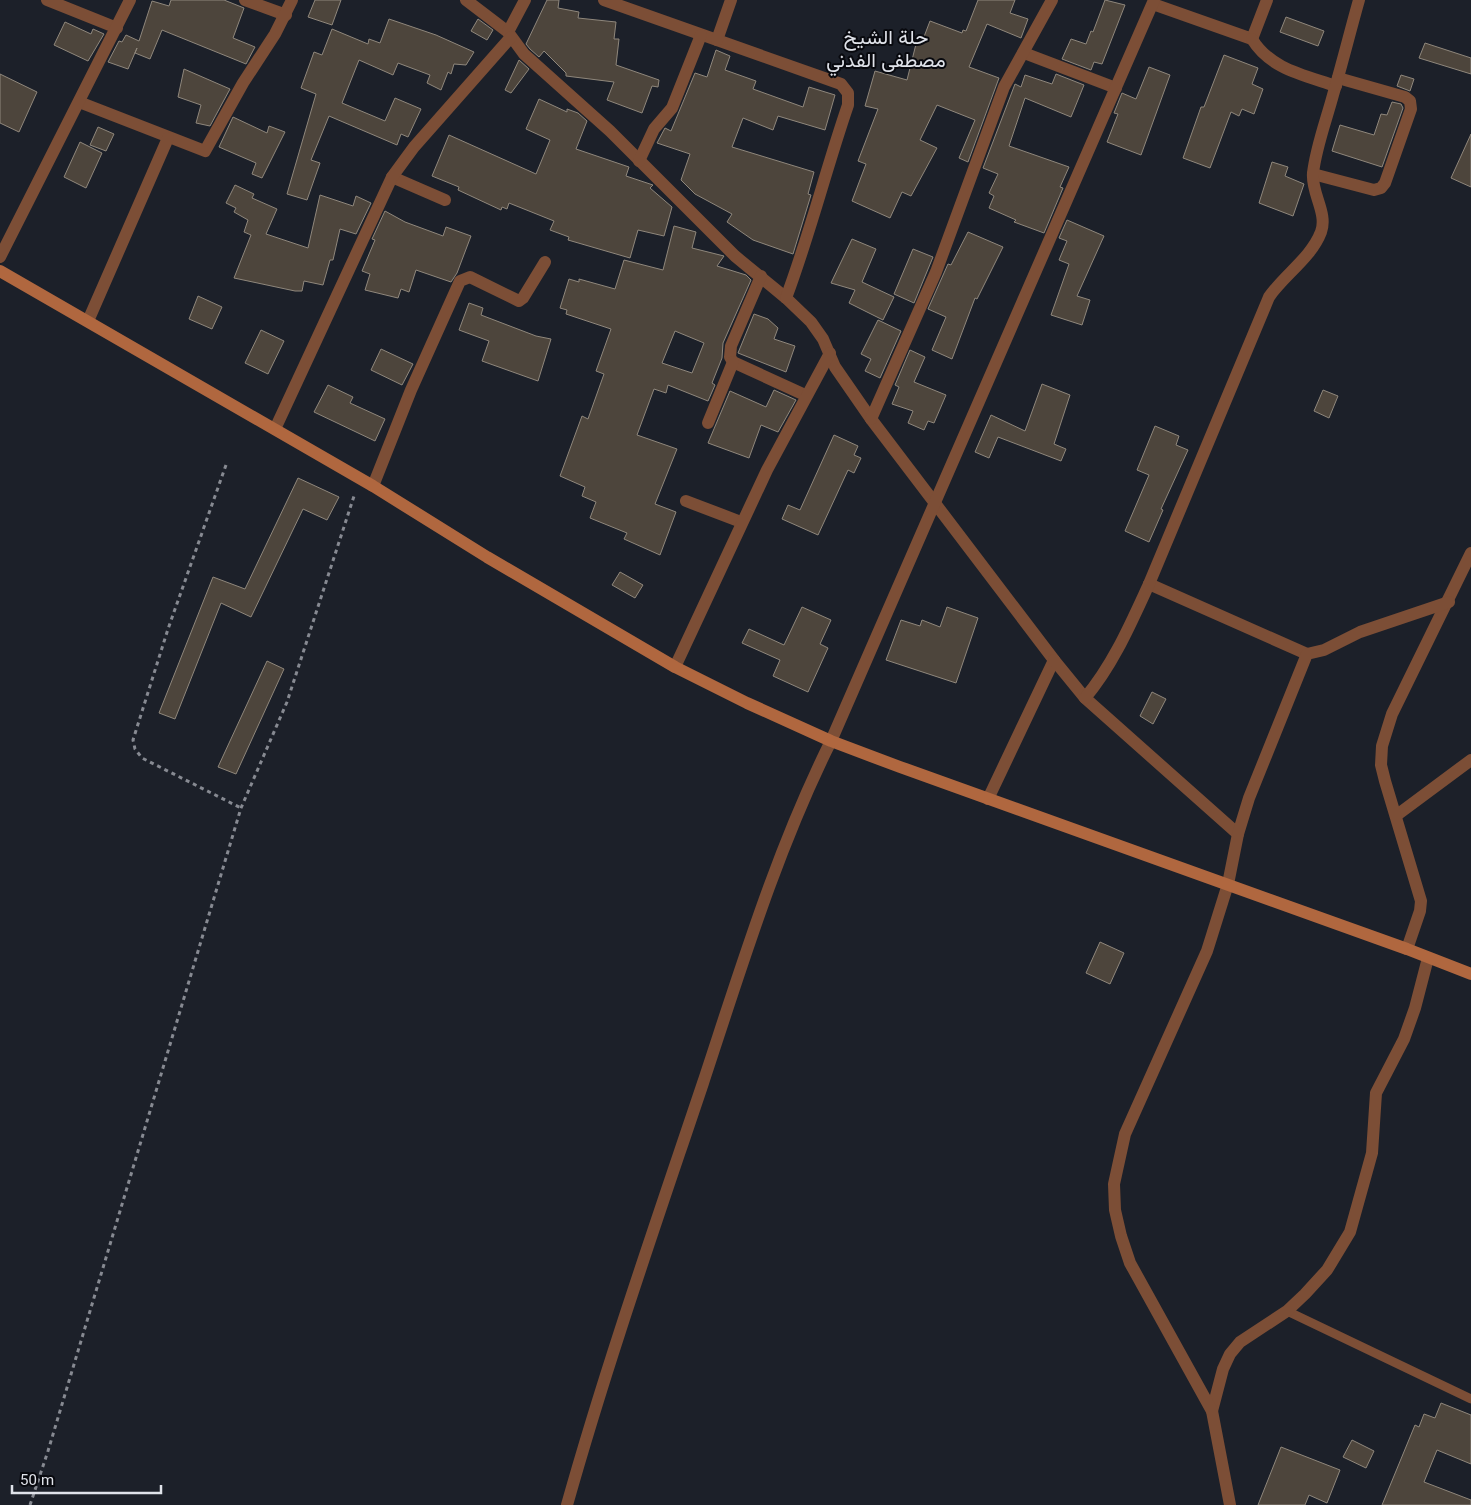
<svg xmlns="http://www.w3.org/2000/svg" width="1471" height="1505" font-family="Georgia,Vazirmatn,serif">
<rect width="100%" height="100%" fill="#1c2029"/>
<!-- building -->
<g fill="#4d453c" stroke="#8f877c" fill-rule="evenodd">
<path d="M171 0H224L244 8 233 38 255 47 246 64 162 30 150 59 135 53 137 48 128 69 108 62 119 41 122 42 126 35 139 41 152 1 169 6Z"/>
<path d="M315 0H341L332 25 308 17Z"/>
<path d="M547 0H559L558 8 579 12 578 18 616 22 614 39H619L616 65 659 80 658 87 652 86 642 113 607 100 614 82 566 76V73L544 51 539 57 530 49 526 44Z"/>
<path d="M978 0H1015L1010 13 1028 19 1021 38 987 24 969 67 999 78 968 162 959 158 975 120 937 105 920 140 937 148 911 196 902 192 890 218 852 201 866 164 858 161 878 109 865 106 875 71 907 80 917 40 922 42 930 21 962 33 963 30 966 31Z"/>
<path d="M1105 0 1125 5 1102 64 1094 62 1091 70 1062 59 1071 39 1086 44 1091 31 1093 32Z"/>
<path d="M1286 17 1324 31 1318 46 1280 32Z"/>
<path d="M389 19 436 35 474 52 466 65 454 64 451 74 448 72 441 90 427 83 430 75 398 63 393 75 359 60 342 103 385 121 395 98 421 109 408 137 401 134 397 145 329 116 311 160 320 163 307 200 287 194 316 94 301 88 314 52 322 55 332 29 368 44 369 39 380 43Z"/>
<path d="M478 19 493 30 487 40 471 31Z"/>
<path d="M65 22 91 34 93 29 104 34 88 61 54 45Z"/>
<path d="M1425 43 1471 58V74L1419 58Z"/>
<path d="M716 50 730 56 725 70 756 81 753 89 803 107 809 87 835 95 825 130 778 116 773 130 743 118 732 147 814 172 808 194 811 195 793 254 753 240 727 222 732 214 695 194 681 180 690 154 657 143 665 128 671 131 695 73 707 77Z"/>
<path d="M1224 55 1258 68 1252 84 1263 89 1254 114 1242 109 1239 116 1231 112 1210 168 1183 158 1201 107H1204Z"/>
<path d="M519 60 529 69 511 93 505 90Z"/>
<path d="M1149 67 1170 75 1141 155 1107 142 1118 114 1114 113 1122 93 1136 99Z"/>
<path d="M184 69 230 89 210 126 196 123 201 105 178 97Z"/>
<path d="M0 74 37 92 19 132 0 123Z"/>
<path d="M1056 74 1084 85 1071 117 1025 98 1009 146 1069 167 1060 187 1063 188 1044 233 1014 222 1016 220 989 208 994 196 989 193 998 174 983 168 1015 84 1021 87 1025 75 1052 84Z"/>
<path d="M1401 75 1414 79 1410 91 1397 86Z"/>
<path d="M539 99 567 112V109L578 113 587 121 576 149 629 167 626 176 653 185 650 188 672 207 664 236 638 230 630 258 568 240 569 237 550 230 554 221 509 203 507 209 502 207 501 210 458 190 459 187 432 176 449 135 536 174 550 140 526 129Z"/>
<path d="M1392 102 1401 104 1403 108 1382 167 1332 151 1340 125 1374 135 1381 114 1387 115Z"/>
<path d="M233 117 267 133 269 126 285 132 262 178 252 174 256 163 219 147Z"/>
<path d="M98 127 114 134 106 151 90 145Z"/>
<path d="M1471 134V187L1451 178Z"/>
<path d="M80 142 102 153 86 188 64 177Z"/>
<path d="M1272 162 1288 167 1285 176 1304 184 1293 216 1259 203Z"/>
<path d="M235 185 254 194 252 198 277 209 266 234 308 248 320 195 353 206 356 196 371 203 356 234 340 229 333 260H330L323 285 304 281 302 291H295L234 278 251 235 244 232 248 220 234 212 236 208 226 203Z"/>
<path d="M385 211 405 222 443 236 446 227 471 236 457 273 451 282 416 270 409 292 401 289 398 298 365 290 370 274 362 271 375 240 372 239Z"/>
<path d="M1067 220 1104 236 1077 296 1090 300 1082 325 1051 315 1069 264 1059 260 1067 241 1059 238Z"/>
<path d="M674 226 696 232 692 248 724 256 717 266 746 275 751 280 723 343 722 358 712 383 715 385 708 401 668 385 666 393 654 389 637 435 677 449 655 504 676 512 660 555 624 539 627 533 590 518 596 502 582 496 585 487 560 476 582 416 588 419 604 374 596 371 611 329 566 314 567 310 560 308 569 279 579 282V279L615 289 624 260 663 270ZM675 331 704 343 692 373 662 363Z"/>
<path d="M968 232 1003 247 977 299 975 298 952 359 932 350 946 317 928 309 948 264 951 265Z"/>
<path d="M852 239 876 249 862 282 894 297 883 320 849 303 855 290 831 283Z"/>
<path d="M913 249 933 257 914 303 894 294Z"/>
<path d="M198 296 222 307 212 329 189 319Z"/>
<path d="M469 303 483 308 481 315 536 336 551 339 538 381 482 361 489 341 459 330Z"/>
<path d="M754 314 768 319 778 328 774 339 795 346 786 372 738 353Z"/>
<path d="M878 320 901 331 880 378 865 371 871 359 861 354Z"/>
<path d="M261 330 284 341 268 374 245 363Z"/>
<path d="M381 349 413 364 402 385 371 370Z"/>
<path d="M910 350 925 357 914 382 946 395 934 423 928 421 924 430 908 423 913 411 892 404 899 387 895 385Z"/>
<path d="M1042 384 1070 395 1054 444 1066 449 1061 461 998 437 989 458 975 452 991 415 1025 431Z"/>
<path d="M328 385 353 397 350 403 385 419 375 441 314 412Z"/>
<path d="M774 390 796 400 778 432 761 425 749 458 708 443 730 391 766 407Z"/>
<path d="M1323 390 1338 396 1329 418 1314 411Z"/>
<path d="M1155 426 1179 436 1176 445 1188 450 1161 509 1163 510 1149 542 1125 531 1149 475 1137 470Z"/>
<path d="M834 435 858 446 854 455 861 458 854 473 848 470 818 535 782 519 788 505 800 510Z"/>
<path d="M298 478 339 497 327 520 303 509 251 617 221 603 175 719 159 713 213 577 245 589Z"/>
<path d="M620 572 643 585 635 598 612 585Z"/>
<path d="M802 607 831 620 820 644 828 648 808 692 773 676 780 660 742 643 749 629 784 645Z"/>
<path d="M947 607 978 618 956 683 886 660 901 620 920 626 922 620 940 627Z"/>
<path d="M267 661 284 669 236 774 218 767Z"/>
<path d="M1152 692 1166 699 1153 724 1140 716Z"/>
<path d="M1100 942 1124 953 1110 984 1086 973Z"/>
<path d="M1441 1403 1471 1415V1464L1437 1450 1424 1482 1471 1500V1505H1382L1415 1425 1419 1427 1424 1414 1435 1418Z"/>
<path d="M1352 1440 1374 1451 1366 1468 1343 1457Z"/>
<path d="M1281 1447 1340 1470 1327 1503 1309 1495 1305 1505H1258Z"/>
</g>
<g fill="none" stroke-linecap="round" stroke-linejoin="round">
<!-- path -->
<g stroke="#878a92" stroke-width="3" stroke-dasharray="4 4" stroke-linecap="butt">
<path d="M226 465 168 629 133 740 135 749 142 758 241 808"/>
<path d="M30 1505 48 1451 241 808 287 702 355 493"/>
</g>
<!-- lane -->
<path stroke="#7c4e36" stroke-width="9" d="M1287 1311 1471 1399"/>
<!-- street -->
<g stroke="#7c4e36" stroke-width="12">
<path d="M47 0 117 28"/>
<path d="M245 0 286 15"/>
<path d="M466 0 508 32 524 54 610 131 735 256 786 298 811 322 823 339 835 367 871 419 1054 660 988 799"/>
<path d="M604 0 841 84 848 93V105C826 169 810 234 786 298"/>
<path d="M1153 4 1252 39 1267 0"/>
<path d="M508 32 525 0"/>
<path d="M1252 39C1270 69 1304 75 1336 86"/>
<path d="M717 40 731 0"/>
<path d="M1024 53 1116 88"/>
<path d="M79 102 205 151 243 83 275 34 292 0"/>
<path d="M639 161 654 129 672 108 701 35"/>
<path d="M1313 174 1374 190 1381 188 1385 183 1411 109 1410 101 1405 97 1338 78"/>
<path d="M392 177 445 200"/>
<path d="M0 257 130 0"/>
<path d="M761 276 731 346 730 357 733 362 805 395"/>
<path d="M88 321 168 138"/>
<path d="M871 419 936 272 1004 87 1052 0"/>
<path d="M708 423 733 362"/>
<path d="M275 429 392 177 414 147 511 37"/>
<path d="M373 486 411 390 460 281 470 277 519 301 523 298 545 262"/>
<path d="M686 501 741 522"/>
<path d="M1149 584 1307 654"/>
<path d="M1054 660 1085 698 1238 834"/>
<path d="M675 667 767 470 830 353"/>
<path d="M1085 698C1113 665 1131 623 1149 584L1269 297C1284 275 1311 258 1321 232 1328 213 1311 193 1313 173 1316 147 1326 121 1333 95 1342 64 1350 32 1359 0"/>
<path d="M1397 815 1471 760"/>
<path d="M1407 949 1420 911 1421 901 1385 781 1381 765 1382 746 1392 714 1471 553"/>
<path d="M1212 1411 1223 1369 1230 1354 1240 1342 1287 1311 1305 1294 1327 1270 1350 1232 1372 1153 1376 1093 1404 1039 1415 1008 1428 958"/>
<path d="M567 1505C607 1363 656 1223 703 1083 741 968 777 849 831 741L1154 0"/>
<path d="M1230 1505 1212 1411 1130 1263 1121 1236 1115 1210 1114 1184 1125 1134 1207 951 1228 884 1238 834 1249 798 1307 654 1324 650 1360 632 1449 602"/>
</g>
<!-- secondary -->
<path stroke="#b0673f" stroke-width="12" d="M0 271 373 486 487 557 675 667 747 703 831 741 900 767 1407 949 1471 974"/>
</g>
<g text-anchor="middle" stroke-width="4" stroke-linejoin="round" paint-order="stroke">
<!-- quarter labels -->
<g font-size="20" fill="#e0e3ea" stroke="#08090e">
<text x="886" y="44">حلة الشيخ<tspan x="886" dy="23">مصطفى الفدني</tspan></text>
</g>
</g>
<!-- scale -->
<path d="M12 1485v8h149v-8" fill="none" stroke="#e0e3ea" stroke-width="2.5"/>
<text x="20" y="1485" font-size="15" fill="#e0e3ea" stroke="#08090e" stroke-width="4" paint-order="stroke">50 m</text>
</svg>
